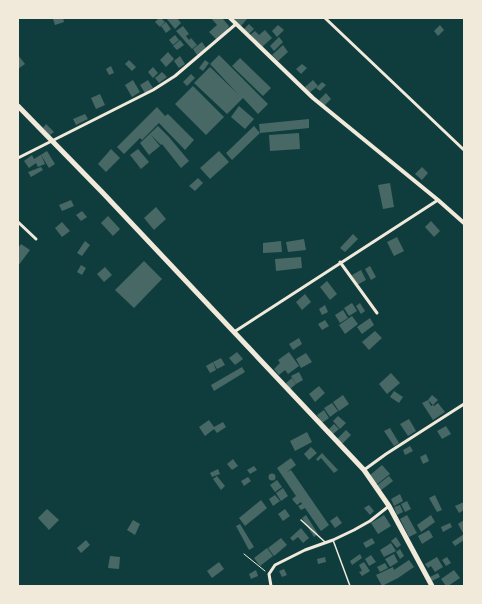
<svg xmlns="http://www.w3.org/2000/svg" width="482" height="604" font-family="Spectral,serif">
<rect width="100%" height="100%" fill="#0f3d3e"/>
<!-- building -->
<g fill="#486865">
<path d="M55 18H63L64 22 55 25 53 19Z"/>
<path d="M159 18H161L165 22 160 27 155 22Z"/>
<path d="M166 18H177L181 23 175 29Z"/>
<path d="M211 18H222L229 26 225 33 217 40 209 32 217 25Z"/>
<path d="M236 18H245L247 19 241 26 235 20Z"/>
<path d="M166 22 171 29 166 33 161 26Z"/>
<path d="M249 24 254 29 249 34 244 29Z"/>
<path d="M278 25 284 30 277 37 272 31Z"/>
<path d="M440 25 444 30 438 36 434 31Z"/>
<path d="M183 26 189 34 186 36 189 40 191 38 197 45 192 49 176 31Z"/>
<path d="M265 30 272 38 262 47 250 35 255 31 259 35Z"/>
<path d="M175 35 179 40 173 45 169 40Z"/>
<path d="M279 37 283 42 274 51 270 46Z"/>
<path d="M180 40 184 45 177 50 173 46Z"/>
<path d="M202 42 206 48 197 55 193 49Z"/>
<path d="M283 45 288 52 278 61 272 55Z"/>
<path d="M168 52 174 59 166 67 160 60Z"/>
<path d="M18 55 25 64 18 69Z"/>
<path d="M219 55 268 104 258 114 243 98 227 114 194 83 210 67 238 94 210 64Z"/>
<path d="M180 56 185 64 179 68 174 61Z"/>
<path d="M240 58 271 88 263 96 232 66Z"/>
<path d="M129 60 136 67 132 71 125 64Z"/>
<path d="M205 60 209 63 203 71 199 68Z"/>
<path d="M302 64 307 68 301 74 296 69Z"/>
<path d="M111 66 114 73 109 75 106 69Z"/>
<path d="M153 67 158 73 153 78 148 72Z"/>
<path d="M162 72 167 77 159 83 155 78Z"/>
<path d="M191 74 195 78 187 86 183 82Z"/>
<path d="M133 80 140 92 132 97 125 85Z"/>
<path d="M148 80 153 88 145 93 140 85Z"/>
<path d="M313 80 318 86 309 93 305 87Z"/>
<path d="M322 82 326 85 320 91 316 88Z"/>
<path d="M193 86 224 117 206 135 175 104Z"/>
<path d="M326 93 331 99 324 106 319 100Z"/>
<path d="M100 94 105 105 96 109 91 98Z"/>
<path d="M239 106 254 119 245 129 231 117Z"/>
<path d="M157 107 165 116 168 114 194 140 185 150 159 123 142 140 140 138 124 154 117 147Z"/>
<path d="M85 114 88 119 76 125 73 119Z"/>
<path d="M309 119V128L260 133 232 160 226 153 254 126 260 133 259 124Z"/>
<path d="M46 124 54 132 50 135 43 128Z"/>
<path d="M158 126 169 137 189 161 181 168 162 144 161 145 150 134 160 146 149 155 140 143Z"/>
<path d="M299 133 300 149 270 151 269 135Z"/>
<path d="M111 149 120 158 106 172 98 164Z"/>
<path d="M138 149 149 162 141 169 130 155Z"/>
<path d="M47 151 55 164 49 168 41 155 45 164 38 167 36 163 29 168 24 161 32 155 34 159Z"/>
<path d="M219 151 229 162 210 179 200 168Z"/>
<path d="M41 167 43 170 31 177 28 172Z"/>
<path d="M422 167 428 173 422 180 415 174Z"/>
<path d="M198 178 203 183 195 191 189 186Z"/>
<path d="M390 183 394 207 383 209 378 185Z"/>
<path d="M71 200 74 206 62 211 59 205Z"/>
<path d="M156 207 166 219 154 230 144 218Z"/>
<path d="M82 211 87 217 81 221 76 215Z"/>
<path d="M108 216 120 229 113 236 101 223Z"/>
<path d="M431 221 440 231 434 237 425 227Z"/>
<path d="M62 222 70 231 62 237 55 228Z"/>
<path d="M353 234 358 239 345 252 340 248Z"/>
<path d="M397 237 404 251 394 256 387 242Z"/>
<path d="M304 239 306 250 288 252 286 242Z"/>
<path d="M85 241 90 245 82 256 77 253Z"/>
<path d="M281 241 282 252 263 253V243Z"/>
<path d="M21 244 30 250 18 266V248Z"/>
<path d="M301 257 302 268 276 271 275 259Z"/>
<path d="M144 261 162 279 134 308 115 290Z"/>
<path d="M81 265 86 268 82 275 77 272Z"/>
<path d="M370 266 376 277 371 280 365 269Z"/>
<path d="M105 267 112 275 104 282 97 274Z"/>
<path d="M361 270 366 280 357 285 352 275Z"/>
<path d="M327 281 337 294 330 300 320 287Z"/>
<path d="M305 294 311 302 302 310 296 302Z"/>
<path d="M352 303 357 311 349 316 344 308Z"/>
<path d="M360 303 365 311 361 314 356 306Z"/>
<path d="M325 305 328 312 322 315 319 309Z"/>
<path d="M343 310 348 318 340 323 335 315Z"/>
<path d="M352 316 358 324 345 334 339 325Z"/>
<path d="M370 318 374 325 362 334 357 327Z"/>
<path d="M325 320 329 326 322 330 318 324Z"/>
<path d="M375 331 382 338 369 350 362 342Z"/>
<path d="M299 338 302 344 293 350 289 344Z"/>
<path d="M237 352 243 359 235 365 229 358Z"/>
<path d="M289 352 299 366 288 374 285 370 279 375 274 369 280 363 278 360Z"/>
<path d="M306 353 312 362 301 368 296 359Z"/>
<path d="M221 358 225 365 217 369 213 362Z"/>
<path d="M213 362 216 370 210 373 206 366Z"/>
<path d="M242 367 245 372 214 391 211 385Z"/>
<path d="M299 372 303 380 296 384 291 376Z"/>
<path d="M391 373 400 383 387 394 379 384Z"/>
<path d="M292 378 296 384 290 389 286 383Z"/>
<path d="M319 386 325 393 315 402 309 394Z"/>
<path d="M394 391 403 397 399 403 390 397Z"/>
<path d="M343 395 349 404 339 411 333 402Z"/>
<path d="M432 395 438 400 433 405 434 406 438 403 445 412 433 420 422 403 428 400 431 406 433 405 428 400Z"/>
<path d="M332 403 338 411 330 417 324 408Z"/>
<path d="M324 410 329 418 322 423 317 415Z"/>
<path d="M338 416 346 423 340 429 333 421Z"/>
<path d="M409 419 416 431 408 436 400 424Z"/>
<path d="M209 420 214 427 223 422 226 427 217 433 214 429 205 436 199 427Z"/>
<path d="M334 424 339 429 333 434 328 430Z"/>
<path d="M446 426 451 434 442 439 437 431Z"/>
<path d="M390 428 399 443 394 446 384 431Z"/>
<path d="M346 430 351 435 342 444 337 439Z"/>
<path d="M307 432 312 442 295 451 290 441Z"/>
<path d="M410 446 413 451 405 455 403 450Z"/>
<path d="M311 447 317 453 309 460 304 454Z"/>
<path d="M322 453 338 470 334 473 321 458 318 461 316 459Z"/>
<path d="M426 454 429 461 423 464 420 457Z"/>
<path d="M291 458 296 465 287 472 291 470 329 525 321 531 305 508 301 510 298 506 302 504 301 502 297 505 292 499 296 496 277 468Z"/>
<path d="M233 459 238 466 232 470 227 464Z"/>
<path d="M382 465 390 474 376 485 369 476Z"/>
<path d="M254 466 257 470 250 474 247 470Z"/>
<path d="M218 469 220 474 212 477 210 473Z"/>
<circle cx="272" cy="477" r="3.5"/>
<path d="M217 476 225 486 221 490 213 479Z"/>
<path d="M389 476 393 481 380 491 376 486Z"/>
<path d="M248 477 251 481 244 486 241 481Z"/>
<path d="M277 480 282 487 275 492 270 485Z"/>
<path d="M283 488 288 496 281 501 276 493Z"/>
<path d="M400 494 403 501 394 506 391 499Z"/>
<path d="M275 495 280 501 273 506 269 499Z"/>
<path d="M435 495 442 510 437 512 429 498Z"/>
<path d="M261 500 267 508 245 526 239 518Z"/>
<path d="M407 501 411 509 405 512 401 504Z"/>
<path d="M464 502V510L459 513 455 506Z"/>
<path d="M369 505 374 511 370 515 364 508Z"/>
<path d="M400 505 403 512 397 515 394 507Z"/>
<path d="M47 509 59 520 49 530 38 518Z"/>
<path d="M285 509 290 516 283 521 278 514Z"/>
<path d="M306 515 318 534 314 537 302 518Z"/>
<path d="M384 515 391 526 378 534 371 523Z"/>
<path d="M407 515 417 533 409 537 400 519Z"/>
<path d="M431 515 435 522 421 532 417 525Z"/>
<path d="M337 516 342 523 335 528 330 521Z"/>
<path d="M133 520 140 524 135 535 127 530Z"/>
<path d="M464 520V533H463L458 524Z"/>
<path d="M450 523 452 527 443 532 441 527Z"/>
<path d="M240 524 254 547 249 550 236 526Z"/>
<path d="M301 528 309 538 303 543 298 537 293 541 290 538Z"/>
<path d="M429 530 433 537 422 544 418 536Z"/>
<path d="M464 534V540L455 546 452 542Z"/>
<path d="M396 537 401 545 397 548 391 541Z"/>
<path d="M281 538 287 545 274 556 268 548Z"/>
<path d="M372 538 375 543 366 548 363 543Z"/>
<path d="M86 540 90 545 81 553 77 548Z"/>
<path d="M391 543 396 551 384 557 380 550Z"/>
<path d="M267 548 273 556 260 566 254 558Z"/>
<path d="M400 549 404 556 400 559 396 552Z"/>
<path d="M360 554 362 558 352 565 350 561Z"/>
<path d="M394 554 398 562 390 567 385 559Z"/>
<path d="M371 555 376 562 369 566 365 559Z"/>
<path d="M110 556 120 557 119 569 108 568Z"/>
<path d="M325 557 326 562 318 564 317 559Z"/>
<path d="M437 557 443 567 435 572 431 566 428 568 425 564Z"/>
<path d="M447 557 451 563 446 566 442 560Z"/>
<path d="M409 560 414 567 398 578 382 586 376 575 393 567 394 570Z"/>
<path d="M219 562 224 569 212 578 207 571Z"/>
<path d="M364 562 370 571 362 576 359 572 362 571 359 565Z"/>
<path d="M385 563 388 568 380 572 377 567Z"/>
<path d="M284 569 287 575 282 577 279 571Z"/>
<path d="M256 570 258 576 251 579 249 574Z"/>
<path d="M454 570 460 578 448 586H446L441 579Z"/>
<path d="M438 573 440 577 432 581 430 577Z"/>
</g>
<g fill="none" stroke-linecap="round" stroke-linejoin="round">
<!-- path -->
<path stroke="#f1e9da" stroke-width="1" d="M244 554 265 571"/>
<!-- service -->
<g stroke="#f1e9da" stroke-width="1.5">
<path d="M301 520 325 542"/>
<path d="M333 540 350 586"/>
</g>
<!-- minor -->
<g stroke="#f1e9da" stroke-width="3">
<path d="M325 18 464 150"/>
<path d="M18 158 153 90 175 76 236 24"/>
<path d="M18 222 36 239"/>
<path d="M340 262 377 313"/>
<path d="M234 332 438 200"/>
<path d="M364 470 386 454 464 404"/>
<path d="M271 586 269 574 275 565 305 550 333 540 354 530 370 521 389 506"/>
</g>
<!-- tertiary -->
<path stroke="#f1e9da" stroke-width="4" d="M230 18 313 98 438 200 464 223"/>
<!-- primary -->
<path stroke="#f1e9da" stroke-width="5" d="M18 106 102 192 364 470 389 506 432 586"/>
</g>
<!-- border -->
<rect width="482" height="604" fill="none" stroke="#f1e9da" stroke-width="38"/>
</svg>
